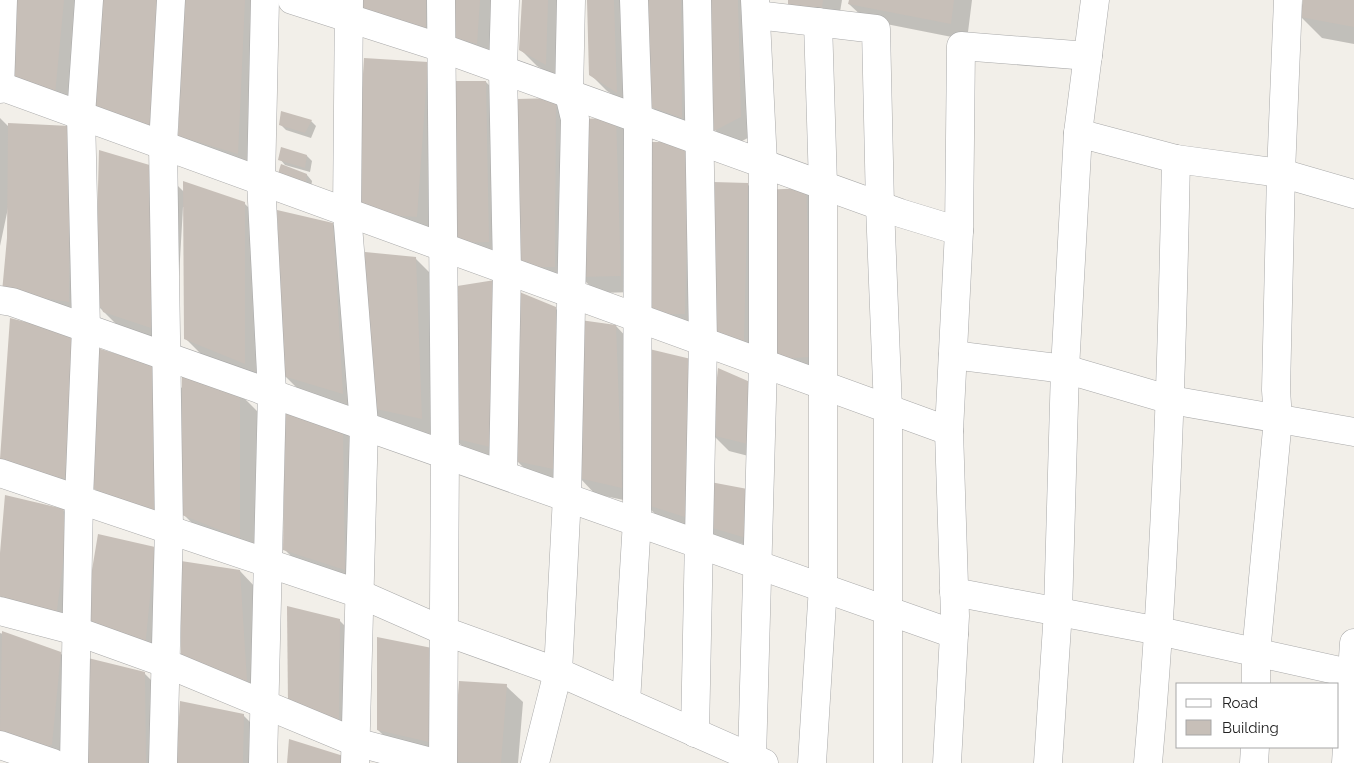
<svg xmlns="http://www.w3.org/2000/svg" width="1354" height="763" font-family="Raleway,sans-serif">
<rect width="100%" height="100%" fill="#f2efe9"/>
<!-- shadow -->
<g fill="#0003">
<path d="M12 0H81L70 120 0 95Z"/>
<path d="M185 0H255L259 174 200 156 179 135Z"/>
<path d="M358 0H446L447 51Z"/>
<path d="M454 0H498L493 59 469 53 453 37Z"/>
<path d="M524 0H565L562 80 537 66 520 49Z"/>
<path d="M589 0H630L633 107 607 91 590 74Z"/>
<path d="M646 0H697L698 134 666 122 650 105Z"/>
<path d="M709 0H753L757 133 731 147 715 130Z"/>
<path d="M789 0H842L838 24 789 5Z"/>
<path d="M850 0H972L967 40 866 20 849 4Z"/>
<path d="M1304 0H1354V44L1322 38 1301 17Z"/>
<path d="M427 63 448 84 438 238 376 234Z"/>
<path d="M486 82 502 99 504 258 455 242Z"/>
<path d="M555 100 572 116 571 283H534Z"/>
<path d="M0 118 9 127H69L89 322 25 313 8 238V208L0 246Z"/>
<path d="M616 119 632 135 637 292 597 293 581 277Z"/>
<path d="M311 121 316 126 311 138 286 130 281 125Z"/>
<path d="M688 143 700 330H664Z"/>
<path d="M307 156 312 161 310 172 285 165 280 159Z"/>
<path d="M281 165 307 175 312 181 310 194Z"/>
<path d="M162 170 185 193 244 203 265 224 266 384 207 360 186 339 185 207H183L175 347 118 326 97 305Z"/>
<path d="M747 184 764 200 805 189 822 206 829 373 760 358 724 355Z"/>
<path d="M332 224 354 245 362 378 415 258 436 279 442 440 305 396 284 375Z"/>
<path d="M452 288 506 463 470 454 454 438Z"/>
<path d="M556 309 572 325 573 486 533 477 517 461Z"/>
<path d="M616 326 632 343 638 503 595 494 579 477Z"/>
<path d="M95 358 162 369 184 390 240 394 261 415V558L204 535 183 514V439L114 509 93 487 86 499 22 480Z"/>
<path d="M756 386 772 462 729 451 713 435Z"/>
<path d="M342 427 363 448 366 591 305 570 284 549Z"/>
<path d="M705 482 763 550 661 520 645 504Z"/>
<path d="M63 510 80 526 72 632 15 611 0 596V577Z"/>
<path d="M155 549 161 663 101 640Z"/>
<path d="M240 571 256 588 263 697 198 681Z"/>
<path d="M340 621 356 637 354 739 305 721Z"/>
<path d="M0 633 60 653 77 669 66 760 0 734Z"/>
<path d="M431 650 445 757 394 746 378 730Z"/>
<path d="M144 673 161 690 162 763H87L84 760Z"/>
<path d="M506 686 523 702 518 763H456Z"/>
<path d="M243 715 260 732 259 763H178Z"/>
</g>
<!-- building -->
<g fill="#c7bfb8">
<path d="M16 0H64L54 105 9 82Z"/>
<path d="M100 0H158L150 126 93 107Z"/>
<path d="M184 0H245L238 154 178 136Z"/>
<path d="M357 0H426V31L356 10Z"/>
<path d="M452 0H480L477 44 452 37Z"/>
<path d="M522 0H548L546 65 519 50Z"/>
<path d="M587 0H614L617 93 589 75Z"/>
<path d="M645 0H681L682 118 648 106Z"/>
<path d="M708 0H738L741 117 714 131Z"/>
<path d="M788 0H823L822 8 788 5Z"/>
<path d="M849 0H954L951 24 848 4Z"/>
<path d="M1303 0H1354V27L1300 17Z"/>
<path d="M364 58 428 62 417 217 354 213Z"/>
<path d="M451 81H486L489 242 453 243Z"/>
<path d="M556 98 555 267H516L517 99Z"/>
<path d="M281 111 312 120 305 133 279 125Z"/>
<path d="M616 118 621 276 580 277 575 119Z"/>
<path d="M8 123 70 126 69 302 2 292 7 238Z"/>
<path d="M650 142H689L685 314H646Z"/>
<path d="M281 147 307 155 305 168 278 160Z"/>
<path d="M99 150 163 169 154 327 151 326V328L103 312 102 308 95 305Z"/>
<path d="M281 164 307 174 305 190 277 177Z"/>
<path d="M183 181 245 202V364L184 339Z"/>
<path d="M713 182 748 183 744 342 706 339Z"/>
<path d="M806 188 813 357 770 359 762 190Z"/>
<path d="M277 210 333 223 343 394 283 376Z"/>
<path d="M365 252 416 257 422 419 362 406Z"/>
<path d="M495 280 490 447 453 438 451 287Z"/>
<path d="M517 291 556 307 558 470 515 461Z"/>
<path d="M10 318 73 334 65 479 61 477 60 482 0 459Z"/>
<path d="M580 320 616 325 622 488 578 478Z"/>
<path d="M94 347 163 368 156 515 92 488Z"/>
<path d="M645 348 691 359 688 518 644 504Z"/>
<path d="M718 368 757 385 756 446 711 435Z"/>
<path d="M182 374 240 393V538L182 515Z"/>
<path d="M285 413 343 426 345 570 283 550Z"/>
<path d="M705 481 758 491 753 540 702 525Z"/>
<path d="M5 495 64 509 63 514 69 516 56 617 0 596V553Z"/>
<path d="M98 534 155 547 145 648 83 624Z"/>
<path d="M181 561 240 570 247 681 181 665Z"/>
<path d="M287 606 340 619 339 724 288 705Z"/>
<path d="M2 631 61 652 52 745H50L49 748 0 732Z"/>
<path d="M377 637 432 648 429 742 377 730Z"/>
<path d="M88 658 145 672 146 763H91L83 760Z"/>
<path d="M459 681 507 684 501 763 453 762Z"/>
<path d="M180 701 244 714 243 763H176Z"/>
<path d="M289 739 353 759V763H287Z"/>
</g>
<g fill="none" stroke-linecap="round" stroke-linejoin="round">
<defs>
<g id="minor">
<path d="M292 0 442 48 900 213 959 231"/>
<path d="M349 0 347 213 364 425 355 763"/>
<path d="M441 0 445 454 443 763"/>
<path d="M756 15 876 29 880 206 888 409V763"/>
<path d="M0 86 949 431"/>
<path d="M0 89 3 0"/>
<path d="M1078 133 1176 159 1281 173 1354 194"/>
<path d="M0 300 12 302 954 634"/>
<path d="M953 355 1065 369 1171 400 1354 432"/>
<path d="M0 473 360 594 444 631 558 672 764 763"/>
<path d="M503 474 507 271 503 70 505 0"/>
<path d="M954 592 1159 631 1354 674"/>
<path d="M0 611 76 631 165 663 355 742 435 763"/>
<path d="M1256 684V653L1278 419 1276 390 1281 173 1288 0"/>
<path d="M626 702 637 521 638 118 634 0"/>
<path d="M695 733 703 342 697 0"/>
<path d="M0 745 53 763"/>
<path d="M752 758 763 364V163L755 0"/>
<path d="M74 763 79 499 86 328 81 115 89 0"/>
<path d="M163 763 169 528 163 145 171 0"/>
<path d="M263 763 272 393 261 181 265 0"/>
<path d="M535 763 558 672 567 496 575 119 569 94 571 0"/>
<path d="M812 763 823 586V185L818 22"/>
<path d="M947 763 955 616 949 431 959 231 961 46 1088 56"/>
<path d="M1048 763 1058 611 1065 369 1078 133 1095 0"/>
<path d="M1148 763C1166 562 1172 361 1176 159"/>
<path d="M1254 763 1255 747"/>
<path d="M1346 763 1354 643"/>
</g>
</defs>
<!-- minor casing -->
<use href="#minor" stroke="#a9a9a9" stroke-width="29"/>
<!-- minor -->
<use href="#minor" stroke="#fff" stroke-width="28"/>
</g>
<!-- legend -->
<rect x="1176" y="683" width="162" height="65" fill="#ffffff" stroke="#a7a7a7"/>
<rect x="1186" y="699" width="25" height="8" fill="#ffffff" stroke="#a7a7a7"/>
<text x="1222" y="708" font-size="15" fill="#222222">Road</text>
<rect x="1186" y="720" width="25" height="15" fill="#c7bfb8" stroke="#a7a7a7"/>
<text x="1222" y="733" font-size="15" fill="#222222">Building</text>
</svg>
